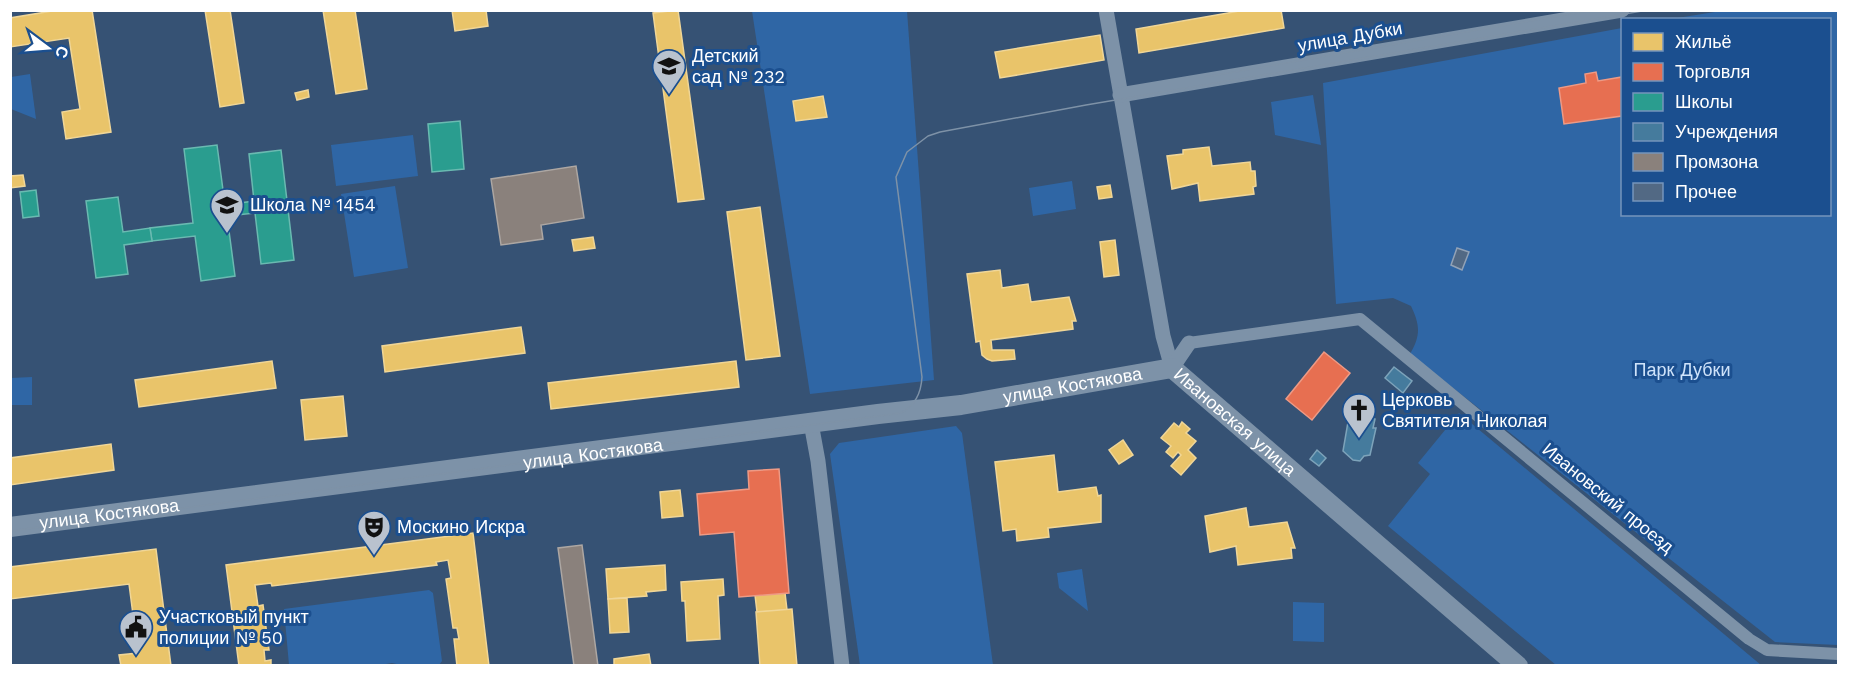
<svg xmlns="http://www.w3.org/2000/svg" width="1849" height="676" font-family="'Work Sans',sans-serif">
<rect width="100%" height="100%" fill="#365274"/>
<!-- green -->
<g fill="#2f66a5">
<path d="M752 11H907L934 380 810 394Z"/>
<path d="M1721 11H1838V645L1775 642 1410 354C1421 335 1420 325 1411 306L1393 298 1336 304 1323 83 1622 28V214H1830V20L1671 19Z"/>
<path d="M30 74 36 119 11 109V77Z"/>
<path d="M1313 95 1321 145 1275 135 1271 102Z"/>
<path d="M413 135 418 176 336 186 331 145Z"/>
<path d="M1072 181 1076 209 1033 216 1029 188Z"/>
<path d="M395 186 408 268 354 277 341 194Z"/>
<path d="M32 377V405H11V378Z"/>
<path d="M1459 413 1761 665H1556L1388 526 1430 474 1418 463Z"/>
<path d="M956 426 962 433 993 665H860L830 454 839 443Z"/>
<path d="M1082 569 1088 611 1059 588 1057 573Z"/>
<path d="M429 590 433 593 442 661 439 665H401L392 663 374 666 289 665 284 609Z"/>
<path d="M1293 602 1324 603V642L1293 641Z"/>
</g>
<!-- homes -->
<g fill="#e9c46a" stroke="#f0d697" stroke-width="1.5">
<path d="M58 10H92L111 132 66 139 62 112 80 109 69 38 10 47V18Z"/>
<path d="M205 10H230L244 103 220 107Z"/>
<path d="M323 10H355L367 89 336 94Z"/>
<path d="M452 10H486L488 26 455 31Z"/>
<path d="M678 10 704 199 678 202 653 13Z"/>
<path d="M1245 10H1281L1284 28 1139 53 1136 29Z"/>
<path d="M1100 35 1104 60 1000 78 995 52Z"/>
<path d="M308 90 309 97 297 100 295 93Z"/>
<path d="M823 96 827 117 796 121 793 101Z"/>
<path d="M1209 147 1212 166 1250 162 1251 171H1255L1256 186 1253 187 1254 194 1200 201 1198 183 1172 189 1167 156 1183 154V150Z"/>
<path d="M23 175 25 186 10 188V176Z"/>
<path d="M1110 185 1112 197 1099 199 1097 187Z"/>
<path d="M760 207 780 356 746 360 727 212Z"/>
<path d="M593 237 595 248 574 251 572 240Z"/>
<path d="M1115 240 1119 275 1104 277 1100 242Z"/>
<path d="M1000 270 1002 288 1028 284 1031 302 1069 297 1076 321H1072L1073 329 991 340 992 350H1014L1015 359 992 361 987 359 982 355 980 341 976 342 967 274Z"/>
<path d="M521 327 525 353 385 372 382 346Z"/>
<path d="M272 361 276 388 139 407 135 380Z"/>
<path d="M736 361 739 387 551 409 548 383Z"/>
<path d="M343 396 347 436 305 440 301 400Z"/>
<path d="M1182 422 1190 429 1186 433 1196 441 1188 450 1196 458 1181 475 1171 466 1181 455 1178 452 1173 458 1166 452 1171 446 1161 438 1174 423 1179 427Z"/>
<path d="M1123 440 1133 455 1119 464 1109 450Z"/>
<path d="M111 444 114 470 10 485V458Z"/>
<path d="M1054 455 1058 492 1096 487 1098 496 1101 495V522L1048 528 1049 537 1017 541 1016 529 1003 531 995 462Z"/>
<path d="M680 490 683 516 662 518 660 492Z"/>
<path d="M1246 508 1249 527 1287 522 1295 548H1291L1292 558 1238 565 1236 546 1210 552 1205 516Z"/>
<path d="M473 533 489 666H457L454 639H459L457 628H453L446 579 451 578 448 560 436 562 437 565 336 578 272 586 271 583 255 585 258 606 263 605 269 650H264L265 661 271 660V666H239L226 565Z"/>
<path d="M156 549 171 666H121L119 655 138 653 129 584 10 599V567Z"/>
<path d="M665 565 666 590 646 592 647 596 608 599 606 569Z"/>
<path d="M723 579 724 595 718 596 720 639 687 641 685 601H682L681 582Z"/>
<path d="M785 593 787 610 757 612 755 595Z"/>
<path d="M627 598 629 632 610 633 608 599Z"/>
<path d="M792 609 797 666H760L756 612Z"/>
<path d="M649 654 651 666H614V659Z"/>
</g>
<!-- shops -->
<g fill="#e76f51" stroke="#ee9a85" stroke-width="1.5">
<path d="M1596 72 1598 81 1622 77V116L1564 124 1559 88 1586 83 1585 74Z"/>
<path d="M1324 352 1350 373 1312 420 1286 399Z"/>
<path d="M779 469 789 593 739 597 734 532 700 535 697 494 749 489 748 471Z"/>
</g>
<!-- schools -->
<g fill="#2a9d8f" stroke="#6abab1" stroke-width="1.5">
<path d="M460 121 464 169 432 172 428 124Z"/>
<path d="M217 145 225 205 254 201 249 154 281 150 294 260 261 264 255 213 227 216 235 276 201 281 195 236 152 241 150 228 193 223 184 149Z"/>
<path d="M36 190 39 216 23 218 20 192Z"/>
<path d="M118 197 123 232 150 228 152 241 124 245 128 274 96 278 86 201Z"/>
</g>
<!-- public -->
<g fill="#457b9d" stroke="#7da3ba" stroke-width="1.5">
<path d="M1394 367 1412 381 1403 393 1385 378Z"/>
<path d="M1361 411 1368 412 1367 417 1375 419 1373 428H1376L1370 455 1364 456 1360 461 1353 460 1343 451 1348 422H1352V417H1359Z"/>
<path d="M1317 450 1326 458 1319 466 1310 459Z"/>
</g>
<!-- industry -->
<g fill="#8a817c" stroke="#ada7a3" stroke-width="1.5">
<path d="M576 166 584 218 541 225 543 239 501 245 491 179Z"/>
<path d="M582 545 598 666H574L558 548Z"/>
</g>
<!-- building -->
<path fill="#526984" stroke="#92a2b6" stroke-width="1.5" d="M1457 248 1469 252 1462 270 1451 265Z"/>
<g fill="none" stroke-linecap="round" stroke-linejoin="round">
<!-- pedestrian -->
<path stroke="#7d92a8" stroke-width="12" d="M1189 343 1360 319 1749 639 1767 650 1838 654"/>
<!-- minor -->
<g stroke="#7d92a8" stroke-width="15">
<path d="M1106 10 1163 336 1172 368"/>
<path d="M1120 95 1622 10"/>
<path d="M1172 368 1189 343"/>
<path d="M811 423 818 461 842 666"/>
</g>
<!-- tertiary -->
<path stroke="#7d92a8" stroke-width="20" id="s1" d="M10 527 878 414 961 405 1172 368 1518 666"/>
<!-- tram -->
<g stroke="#7e92a7" stroke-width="1.5">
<path d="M1205 77 1593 10"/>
<path id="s2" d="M10 531 901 413C915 405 921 394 922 377L896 177 907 152 928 136 940 132 1086 105 1648 10"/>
</g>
</g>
<!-- icons -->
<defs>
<symbol id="school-pin" viewBox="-11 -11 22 30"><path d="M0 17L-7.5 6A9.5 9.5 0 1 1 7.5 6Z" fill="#b9c2ce" stroke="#1b4f8f"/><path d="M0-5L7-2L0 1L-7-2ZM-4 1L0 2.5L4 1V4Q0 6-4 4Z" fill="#111"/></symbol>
<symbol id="church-pin" viewBox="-11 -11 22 30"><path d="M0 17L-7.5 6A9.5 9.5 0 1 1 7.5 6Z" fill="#b9c2ce" stroke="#1b4f8f"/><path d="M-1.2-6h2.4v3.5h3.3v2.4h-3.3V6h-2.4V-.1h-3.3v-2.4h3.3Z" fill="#111"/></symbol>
<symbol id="theatre-pin" viewBox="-11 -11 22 30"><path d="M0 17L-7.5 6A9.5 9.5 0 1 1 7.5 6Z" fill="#b9c2ce" stroke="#1b4f8f"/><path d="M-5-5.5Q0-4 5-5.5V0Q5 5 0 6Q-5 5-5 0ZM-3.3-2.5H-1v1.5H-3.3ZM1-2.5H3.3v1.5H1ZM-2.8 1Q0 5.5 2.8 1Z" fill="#111"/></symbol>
<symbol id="civic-pin" viewBox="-11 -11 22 30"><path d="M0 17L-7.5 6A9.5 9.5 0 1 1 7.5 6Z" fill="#b9c2ce" stroke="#1b4f8f"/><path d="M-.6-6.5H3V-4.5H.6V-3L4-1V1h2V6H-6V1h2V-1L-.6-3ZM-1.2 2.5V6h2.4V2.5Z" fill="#111"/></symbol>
</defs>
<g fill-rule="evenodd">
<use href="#school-pin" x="650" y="47" width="38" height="52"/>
<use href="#school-pin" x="208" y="186" width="38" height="52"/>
<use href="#church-pin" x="1340" y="391" width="38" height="52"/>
<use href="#theatre-pin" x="355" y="508" width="38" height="52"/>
<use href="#civic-pin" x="117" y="608" width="38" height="52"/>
</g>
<g text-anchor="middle" stroke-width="6" stroke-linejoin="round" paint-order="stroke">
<!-- street labels -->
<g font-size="18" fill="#fff" stroke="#1b4f8f">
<text transform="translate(1350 37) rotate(-10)" y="6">улица Дубки</text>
<text dy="6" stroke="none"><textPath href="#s1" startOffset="1072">улица Костякова</textPath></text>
<text dy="6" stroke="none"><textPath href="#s1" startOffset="1256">Ивановская улица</textPath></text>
<text dy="6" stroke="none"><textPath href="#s2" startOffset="588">улица Костякова</textPath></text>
<text transform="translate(1608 498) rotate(39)" y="6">Ивановский проезд</text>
<text dy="6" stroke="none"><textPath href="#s1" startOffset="100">улица Костякова</textPath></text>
</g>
<!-- poi labels -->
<g font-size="18" fill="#fff" stroke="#1b4f8f" text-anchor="start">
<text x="692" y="62">Детский<tspan x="692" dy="21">сад № 232</tspan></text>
<text x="250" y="211">Школа № 1454</text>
<text x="1382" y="406">Церковь<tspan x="1382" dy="21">Святителя Николая</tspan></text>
<text x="397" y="533">Москино Искра</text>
<text x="159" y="623">Участковый пункт<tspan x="159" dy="21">полиции № 50</tspan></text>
</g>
<!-- park labels -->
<g font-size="18" fill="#cfe3fa" stroke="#1b4f8f">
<text x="1682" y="376">Парк Дубки</text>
</g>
</g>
<!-- border -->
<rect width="1849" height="676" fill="none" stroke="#ffffff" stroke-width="24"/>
<!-- legend -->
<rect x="1621" y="18" width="210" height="198" fill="#1b4f8f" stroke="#7695bc" stroke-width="1.5"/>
<rect x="1633" y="33" width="30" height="18" fill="#e9c46a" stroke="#7695bc" stroke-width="1.5"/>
<text x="1675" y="48" font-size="18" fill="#ffffff">Жильё</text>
<rect x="1633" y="63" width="30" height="18" fill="#e76f51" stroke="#7695bc" stroke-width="1.5"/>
<text x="1675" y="78" font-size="18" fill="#ffffff">Торговля</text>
<rect x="1633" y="93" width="30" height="18" fill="#2a9d8f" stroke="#7695bc" stroke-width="1.5"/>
<text x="1675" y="108" font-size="18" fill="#ffffff">Школы</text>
<rect x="1633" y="123" width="30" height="18" fill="#457b9d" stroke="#7695bc" stroke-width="1.5"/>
<text x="1675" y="138" font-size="18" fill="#ffffff">Учреждения</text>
<rect x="1633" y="153" width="30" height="18" fill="#8a817c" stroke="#7695bc" stroke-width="1.5"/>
<text x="1675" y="168" font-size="18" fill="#ffffff">Промзона</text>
<rect x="1633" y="183" width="30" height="18" fill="#526984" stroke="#7695bc" stroke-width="1.5"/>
<text x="1675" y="198" font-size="18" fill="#ffffff">Прочее</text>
<!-- north arrow -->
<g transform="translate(48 48) rotate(106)" stroke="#1b4f8f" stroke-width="4.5" paint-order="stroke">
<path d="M0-4.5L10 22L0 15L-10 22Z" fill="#ffffff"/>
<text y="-9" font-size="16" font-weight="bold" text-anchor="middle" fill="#ffffff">С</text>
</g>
</svg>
